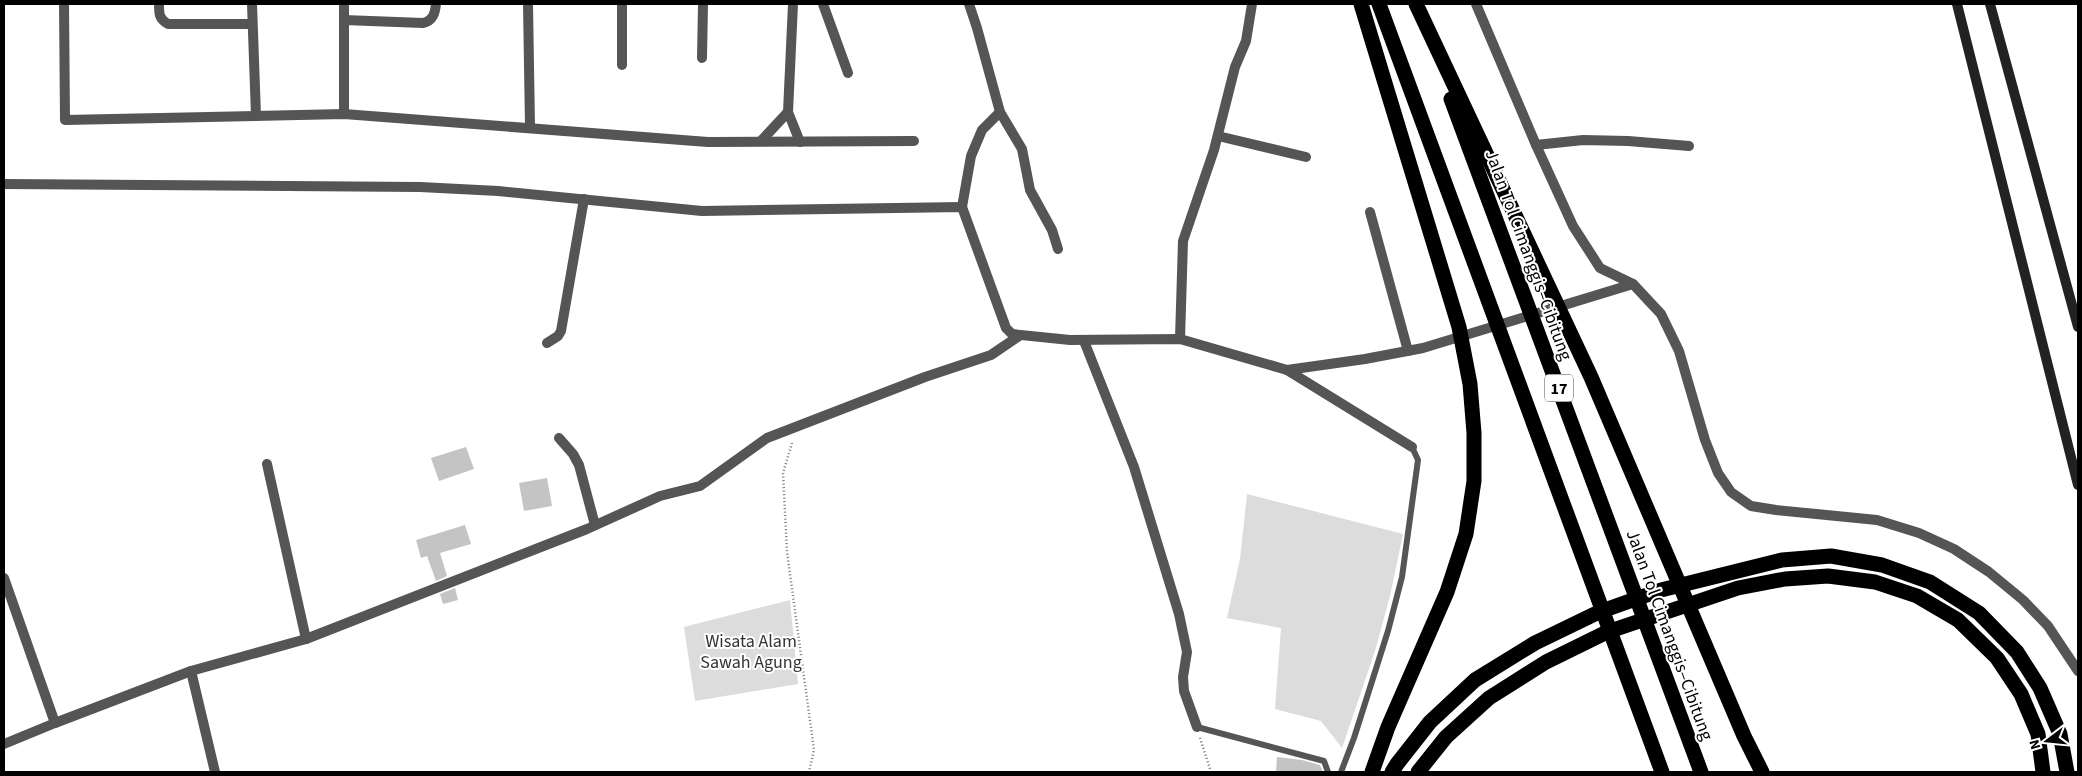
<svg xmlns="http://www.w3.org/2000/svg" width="2082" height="776" font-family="'Source Sans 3',sans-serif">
<rect width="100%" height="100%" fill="#fff"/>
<!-- green -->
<g fill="#dcdcdc">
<path d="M1247 494 1403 534 1390 596 1375 651 1342 748 1321 721 1275 709 1281 628 1227 618 1240 559Z"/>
<path d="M790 600 798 684 695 701 684 627Z"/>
</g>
<!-- building -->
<g fill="#c4c4c4">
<path d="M466 447 474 469 439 481 431 458Z"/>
<path d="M547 478 552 506 524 511 519 483Z"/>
<path d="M465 525 471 544 440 553 447 576 436 581 427 556 421 558 416 540Z"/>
<path d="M455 588 458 600 443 604 440 594Z"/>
<path d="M1277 757 1302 760 1320 765 1323 772H1276Z"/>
</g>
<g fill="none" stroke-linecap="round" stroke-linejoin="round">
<!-- path -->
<g stroke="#777" stroke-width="2.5" stroke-dasharray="1 2.5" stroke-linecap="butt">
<path d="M792 443 783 473 787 552 814 750 809 772"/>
<path d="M1200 738 1211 772"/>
</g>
<!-- lane -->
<g stroke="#555" stroke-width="6">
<path d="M1197 727 1324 761 1328 772"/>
<path d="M1341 772 1354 738 1388 631 1402 577 1418 460 1412 447"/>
</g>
<!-- street -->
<g stroke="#555" stroke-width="10">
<path d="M64 4 65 120 344 114 708 142 914 141"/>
<path d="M159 4C159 14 159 19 168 24H252"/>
<path d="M252 4 256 116"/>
<path d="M344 4V114"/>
<path d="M528 4 530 127"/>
<path d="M823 4 848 73"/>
<path d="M969 4 977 28 1000 112 1022 149 1030 190 1052 230 1058 249"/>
<path d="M1476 4 1536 145 1573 226 1600 268 1633 284"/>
<path d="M344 20 423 23C433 21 435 13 436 4"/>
<path d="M702 58 703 4"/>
<path d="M622 65V4"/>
<path d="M788 112 793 4"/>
<path d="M1218 136 1306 157"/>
<path d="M761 141 788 112 800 142"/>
<path d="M1536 145 1583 140 1628 141 1689 146"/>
<path d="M4 184 420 187 498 191 702 211 962 207 1006 328 1012 334 1070 340 1180 339 1287 370 1412 447"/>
<path d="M962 207 971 156 982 130 1000 112"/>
<path d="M1370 212 1408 351"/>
<path d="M1180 339 1183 241 1214 150 1235 67 1246 41 1252 4"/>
<path d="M1084 341 1134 467 1179 614 1187 652 1183 677 1184 691 1197 727"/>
<path d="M547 343 558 336 561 331 584 199"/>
<path d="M1287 370 1365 359 1423 348 1633 284 1661 314 1679 351 1705 440 1718 473 1731 492 1751 506 1776 510 1877 520 1919 533 1954 549 1989 572 2023 600 2048 626 2078 671"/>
<path d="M559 438 573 454 579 465 595 525"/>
<path d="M267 464 306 639"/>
<path d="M4 578 55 723"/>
<path d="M191 671 215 772"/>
<path d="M4 744 55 723 191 671 306 639 587 529 660 496 700 486 767 438 925 377 991 355 1019 336"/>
</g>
<!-- secondary -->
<g stroke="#222" stroke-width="10">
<path d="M1957 4 2078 485"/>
<path d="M1990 4 2078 327"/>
</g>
<!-- highway -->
<g stroke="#000" stroke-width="15">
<path d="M1361 4 1459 327 1470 384 1474 433V481L1466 534 1447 592 1388 727 1372 772"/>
<path d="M1379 4 1662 772"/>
<path d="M1416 4 1591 377 1744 736 1762 772"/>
<path d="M1451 99 1701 772"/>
<path d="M1392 772 1397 764 1430 722 1475 680 1535 643 1599 612 1661 590 1782 560 1831 556 1882 565 1930 582 1979 613 2017 652 2040 688 2060 734 2067 772"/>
<path d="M1418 772 1446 737 1489 698 1546 662 1607 632 1738 588 1785 579 1828 576 1875 582 1917 596 1958 620 1997 658 2021 694 2038 734 2043 772"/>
</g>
</g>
<g text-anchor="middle" stroke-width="4" stroke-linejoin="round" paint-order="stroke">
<!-- shield labels -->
<rect fill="#fff" stroke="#4c4c4c" stroke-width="1" x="1545" y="374.5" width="28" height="27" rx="4"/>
<g font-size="16" font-weight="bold" fill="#000">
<text x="1559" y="394">17</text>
</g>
<!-- street labels -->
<g font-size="18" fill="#000" stroke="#fff">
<text transform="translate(1529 255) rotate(70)" y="6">Jalan Tol Cimanggis–Cibitung</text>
<text transform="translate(1670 635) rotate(70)" y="6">Jalan Tol Cimanggis–Cibitung</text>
</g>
<!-- park labels -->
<g font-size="18" fill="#333" stroke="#fff">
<text x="751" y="647">Wisata Alam<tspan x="751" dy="21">Sawah Agung</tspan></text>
</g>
</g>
<!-- border -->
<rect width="2082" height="776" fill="none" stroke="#000000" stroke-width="10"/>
<!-- north arrow -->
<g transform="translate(2047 741) rotate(254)" stroke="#ffffff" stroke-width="4" paint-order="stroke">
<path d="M0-4L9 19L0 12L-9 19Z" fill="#000000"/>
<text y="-8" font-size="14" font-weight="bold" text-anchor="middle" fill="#000000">N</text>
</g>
</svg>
